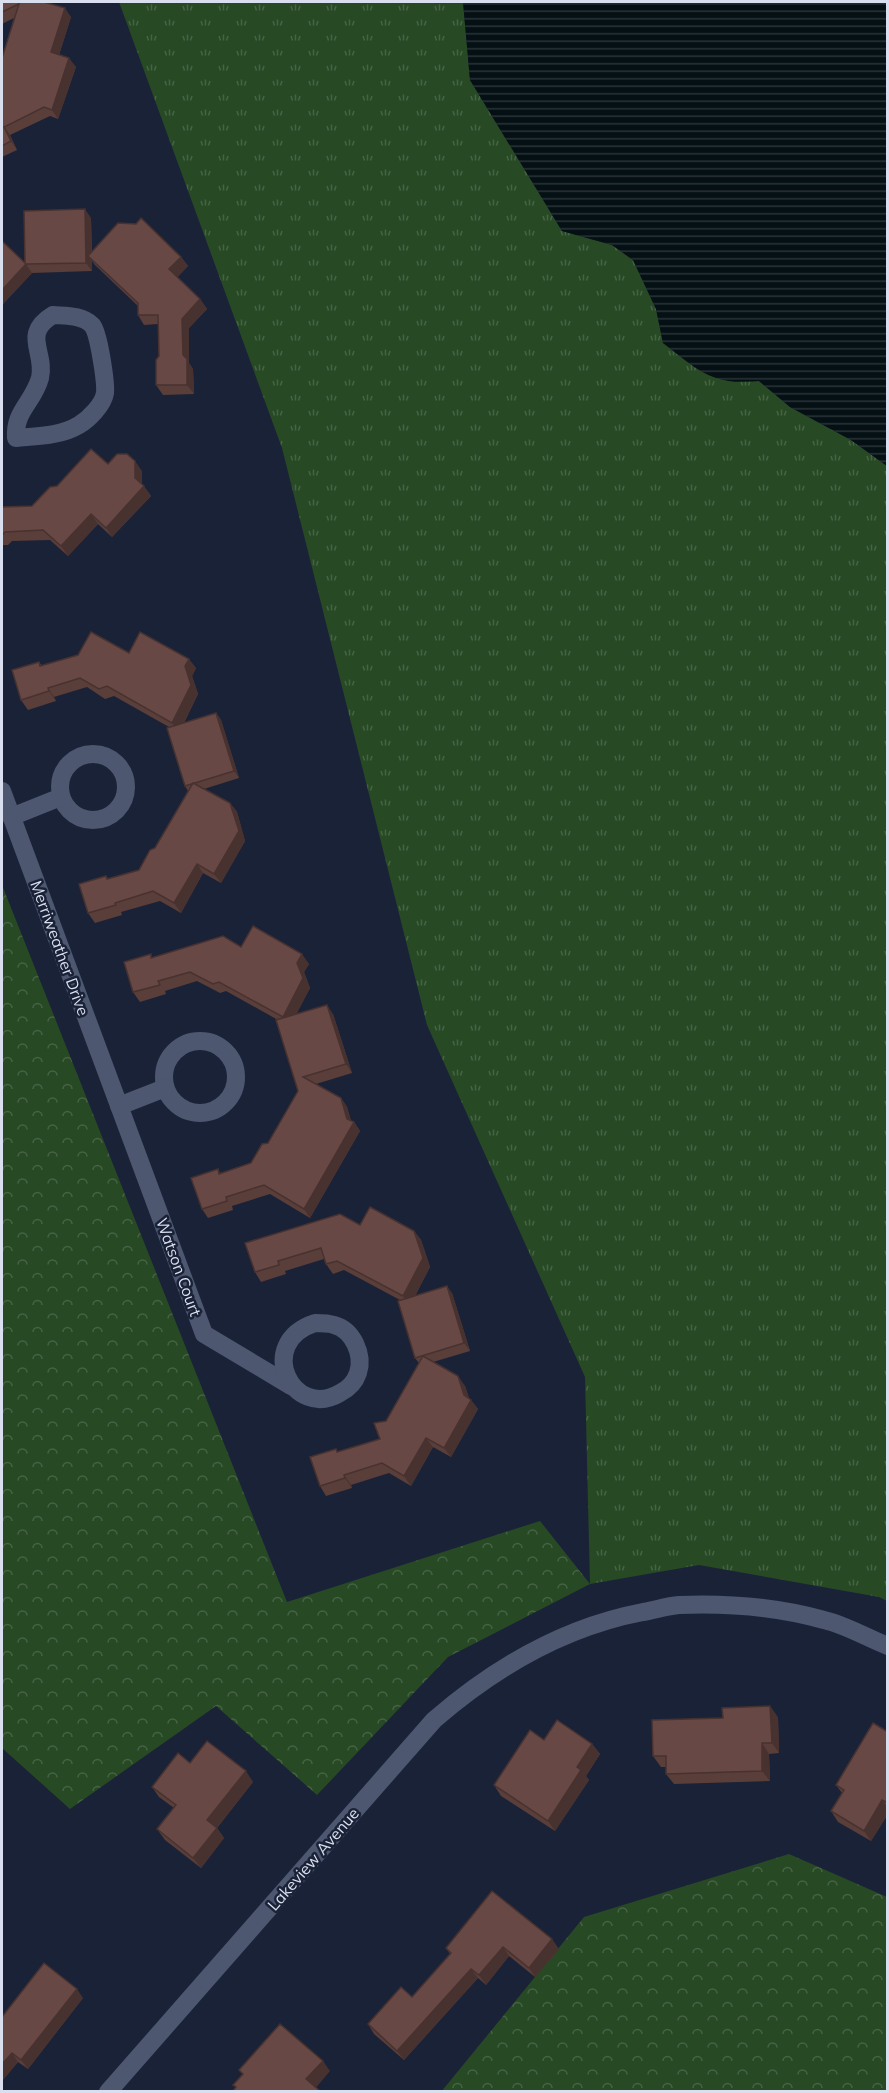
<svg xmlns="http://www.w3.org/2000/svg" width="889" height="2093" font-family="Mulish,sans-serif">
<defs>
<pattern id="grass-tufts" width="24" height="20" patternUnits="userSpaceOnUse" patternTransform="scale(1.5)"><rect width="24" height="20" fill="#274924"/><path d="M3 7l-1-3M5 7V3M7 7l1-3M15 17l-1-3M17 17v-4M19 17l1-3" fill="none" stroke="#466344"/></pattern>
<pattern id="forest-crowns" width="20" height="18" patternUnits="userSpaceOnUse" patternTransform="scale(1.5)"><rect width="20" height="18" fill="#274924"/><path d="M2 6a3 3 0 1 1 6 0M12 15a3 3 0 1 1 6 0" fill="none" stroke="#466344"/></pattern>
<pattern id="water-rules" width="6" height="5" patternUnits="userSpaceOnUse" patternTransform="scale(1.5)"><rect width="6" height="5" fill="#051015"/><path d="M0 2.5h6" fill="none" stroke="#293237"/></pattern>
</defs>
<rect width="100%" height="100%" fill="#1a2238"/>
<!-- grass -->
<path fill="url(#grass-tufts)" d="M119 2H463L470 80 562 231 612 245 633 260 656 309 663 343C700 370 711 383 759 381L790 407 851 440 887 466V1601L879 1597 699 1565 590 1584 585 1377 427 1025 282 448Z"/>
<!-- forest -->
<g fill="url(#forest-crowns)">
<path d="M2 885 287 1602 540 1521 590 1584 448 1657 317 1795 216 1706 70 1809 2 1748Z"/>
<path d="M789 1854 887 1897V2091L441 2092 584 1917Z"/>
</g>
<!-- water -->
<path fill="url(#water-rules)" d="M463 2H887V466L851 440 790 407 759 381C745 382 730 383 716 378 697 372 679 355 663 343L656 309 633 260 612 245 562 231 470 80Z"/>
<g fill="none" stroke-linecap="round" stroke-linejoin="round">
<!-- minor -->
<g stroke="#4d5770" stroke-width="18">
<path d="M53 315C67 316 82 315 92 325 99 333 106 383 105 393 103 405 89 419 79 425 61 436 37 436 16 438 14 411 33 403 40 378 46 352 21 334 53 315Z"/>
<circle cx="93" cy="787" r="33"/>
<path d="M2 791 204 1334 291 1386"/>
<path d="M11 817 61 797"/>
<circle cx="200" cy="1077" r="36"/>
<path d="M119 1106 165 1088"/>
<path d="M315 1323C321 1323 328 1323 334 1325 353 1330 364 1355 358 1373 355 1382 348 1389 340 1393 293 1421 254 1343 315 1323Z"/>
<path d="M108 2092 434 1720C494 1668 564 1627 643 1612 655 1610 667 1606 679 1605 728 1603 777 1607 824 1620 846 1625 867 1638 888 1646"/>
</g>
</g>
<!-- wall -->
<g fill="#593e3a">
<path d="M2 2H44L71 17 59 55 76 67 58 119 50 116 10 135 17 150 2 157V58L14 18 2 24Z"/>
<path d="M91 218 92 252 181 257 188 266 177 277 200 299 207 309 189 328V363L193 369 194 394 163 395 156 385 159 356 158 324 144 325 138 315V306L95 265 92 261V271L32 273 2 305V241L25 263Z"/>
<path d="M142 471V484L151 496 112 537 98 524 68 556 50 540 12 541 8 545H2V507L32 506 57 486Z"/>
<path d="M129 653 196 668 192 676 198 694 184 723 216 713 221 720 239 778 204 789 230 803 237 812 245 841 221 883 203 873 181 913 160 901 121 912 122 915 95 923 88 913 106 876 109 879 139 870 155 848 188 791 185 786 169 727 114 696 105 699 87 687 54 697 56 701 28 710 21 700 39 662 42 666Z"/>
<path d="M241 947 309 964 304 972 310 988 296 1014H333L352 1073 316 1084 341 1098 347 1107 351 1121 354 1122 360 1131 310 1218 270 1194 232 1206 233 1210 208 1218 202 1209 218 1169 220 1173 251 1163 268 1143 298 1091 278 1020 226 991 220 993 197 981 165 991 166 994 140 1002 133 992 153 957Z"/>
<path d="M360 1225 414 1231 421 1240 430 1267 415 1296 452 1293 470 1351 433 1362 465 1386 469 1398 478 1409 451 1457 433 1447 411 1486 389 1473 351 1485 352 1488 326 1496 320 1486 336 1449 338 1452 380 1439 386 1421 419 1363 415 1358 400 1300 344 1270 333 1274 326 1264 324 1259 285 1271 286 1274 261 1282 255 1272Z"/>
<path d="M778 1717 779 1753 769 1754 770 1781 674 1784 666 1774V1767H661L653 1756Z"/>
<path d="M888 1732V1814L871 1841 838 1822 831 1811 842 1793 836 1785Z"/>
<path d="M544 1740 592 1744 600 1754 586 1776 589 1780 555 1831 501 1796 494 1785Z"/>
<path d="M190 1763 253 1782 217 1828 224 1838 201 1868 165 1840 157 1829 174 1808 159 1797 152 1787Z"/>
<path d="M492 1891 559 1949 535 1977 509 1956 486 1985 478 1978 404 2060 374 2034 368 2024 412 1997 450 1954 446 1948Z"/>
<path d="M83 1998 28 2069 18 2062 2 2081V2017Z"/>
</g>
<!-- shaded-wall -->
<g fill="#483230">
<path d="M65 8 71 17 57 61 51 52Z"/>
<path d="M69 58 76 67 58 119 52 110Z"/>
<path d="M4 127 10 135 17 150 11 141Z"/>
<path d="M85 209 91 218 92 259 88 256 92 261V271L86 263Z"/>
<path d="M181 257 188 266 176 279 169 269Z"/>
<path d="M26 264 32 273 2 305V290Z"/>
<path d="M200 299 207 309 189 328V363L193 369 194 394 187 385 183 355 182 319Z"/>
<path d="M135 461 142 471V488L135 478Z"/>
<path d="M144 486 151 496 112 537 106 528Z"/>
<path d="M91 514 98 524 68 556 61 546Z"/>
<path d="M189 659 196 668 192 676 198 694 179 733 172 723 185 666Z"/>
<path d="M48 688 54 697 56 701 49 691Z"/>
<path d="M216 713 221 720 239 778 234 771Z"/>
<path d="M230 803 237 812 245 841 221 883 214 874Z"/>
<path d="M197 864 203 873 181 913 174 903Z"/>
<path d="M302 954 309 964 304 972 310 988 290 1027 283 1017 297 963Z"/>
<path d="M327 1005 333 1014 352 1073 346 1064Z"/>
<path d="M341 1098 347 1107 352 1124 354 1122 360 1131 310 1218 304 1209 347 1119Z"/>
<path d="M414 1231 421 1240 430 1267 410 1306 403 1296Z"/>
<path d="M447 1286 452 1293 470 1351 464 1343Z"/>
<path d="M458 1376 465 1386 470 1402 471 1400 478 1409 451 1457 444 1448 464 1395Z"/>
<path d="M426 1438 433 1447 411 1486 404 1476Z"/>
<path d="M344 1475 351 1485 352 1488 345 1478Z"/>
<path d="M770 1706 778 1717 779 1753 772 1743Z"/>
<path d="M762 1743 769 1754 770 1781 762 1771Z"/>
<path d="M592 1744 600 1754 586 1776 589 1780 555 1831 548 1821 577 1767Z"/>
<path d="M246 1771 253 1782 217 1828 224 1838 201 1868 193 1858 207 1820Z"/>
<path d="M882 1800 888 1808V1814L871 1841 864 1831Z"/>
<path d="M552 1939 559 1949 535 1977 529 1968Z"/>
<path d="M503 1947 509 1956 486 1985 479 1975Z"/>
<path d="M471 1969 478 1978 404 2060 397 2051Z"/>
<path d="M77 1989 83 1998 28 2069 21 2060Z"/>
<path d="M12 2053 18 2062 2 2081V2064Z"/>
<path d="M323 2061 330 2071 314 2090 306 2079Z"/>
</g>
<!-- building -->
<g fill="#674844" stroke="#483230" stroke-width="1.5">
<path d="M2 2H44L65 8 51 52 69 58 52 110 44 107 4 127 11 141 2 146V58L19 4 2 12Z"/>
<path d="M85 209 86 263 26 264 2 290V241L25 263 24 211Z"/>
<path d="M141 218 181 257 169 269 200 299 182 319 183 355 187 359V385H156V360L159 356 158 315H138V303L88 256 118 223 136 224Z"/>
<path d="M91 449 108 464 117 454H127L135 461V478L144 486 106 528 91 514 61 546 43 530 5 532 2 535V507L32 506 50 487 57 486Z"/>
<path d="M91 632 129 653 140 632 189 659 185 666 191 685 172 723 107 686 99 689 80 678 48 688 49 691 21 700 12 670 39 662 40 666 78 655Z"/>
<path d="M216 713 234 771 185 786 167 728Z"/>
<path d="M193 783 230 803 239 831 214 874 197 864 174 903 153 891 115 903 116 905 88 913 79 884 106 876 107 879 139 870 150 850 155 848Z"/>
<path d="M253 926 302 954 297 963 303 978 283 1017 219 982 213 984 190 972 158 981 160 985 133 992 124 962 151 954V958L223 936 241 947Z"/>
<path d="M327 1005 346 1064 303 1077 341 1098 347 1119 354 1122 304 1209 264 1185 226 1197 227 1201 202 1209 191 1178 218 1169 219 1174 251 1163 262 1144 268 1143 298 1091 276 1020Z"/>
<path d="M370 1207 414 1231 423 1258 403 1296 337 1261 326 1264 321 1248 278 1261 279 1265 255 1272 245 1243 340 1214 360 1225Z"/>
<path d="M447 1286 464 1343 415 1358 398 1301Z"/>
<path d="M423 1356 458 1376 464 1395 471 1400 444 1448 426 1438 404 1476 382 1463 344 1475 345 1478 320 1486 310 1457 336 1449 337 1452 380 1439 374 1423 386 1421Z"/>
<path d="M770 1706 772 1743H762V1771L666 1774V1756H653L652 1720 723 1718 722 1708Z"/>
<path d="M557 1720 592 1744 577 1767 581 1770 548 1821 494 1785 530 1730 544 1740Z"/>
<path d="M873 1723 888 1732V1803L882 1800 864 1831 831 1811 844 1790 836 1785Z"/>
<path d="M207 1741 246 1771 207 1820 217 1828 193 1858 157 1829 176 1805 152 1787 178 1753 190 1763Z"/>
<path d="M492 1891 552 1939 529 1968 503 1947 479 1975 471 1969 397 2051 368 2024 401 1987 412 1997 451 1953 446 1948Z"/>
<path d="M44 1963 77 1989 21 2060 12 2053 2 2064V2017Z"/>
<path d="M280 2024 323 2061 306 2079 320 2091H233L236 2087 233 2085 243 2074 239 2070Z"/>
</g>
<g text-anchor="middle" stroke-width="5" stroke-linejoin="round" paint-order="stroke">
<!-- street labels -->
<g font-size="16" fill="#d9dfee" stroke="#1a2238">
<text transform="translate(60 948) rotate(70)" y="6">Merriweather Drive</text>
<text transform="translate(179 1267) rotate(70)" y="6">Watson Court</text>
<text transform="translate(313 1859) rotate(-49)" y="6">Lakeview Avenue</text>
</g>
</g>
<!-- border -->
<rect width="889" height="2093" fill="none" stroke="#d9dfee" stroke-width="6"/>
</svg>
